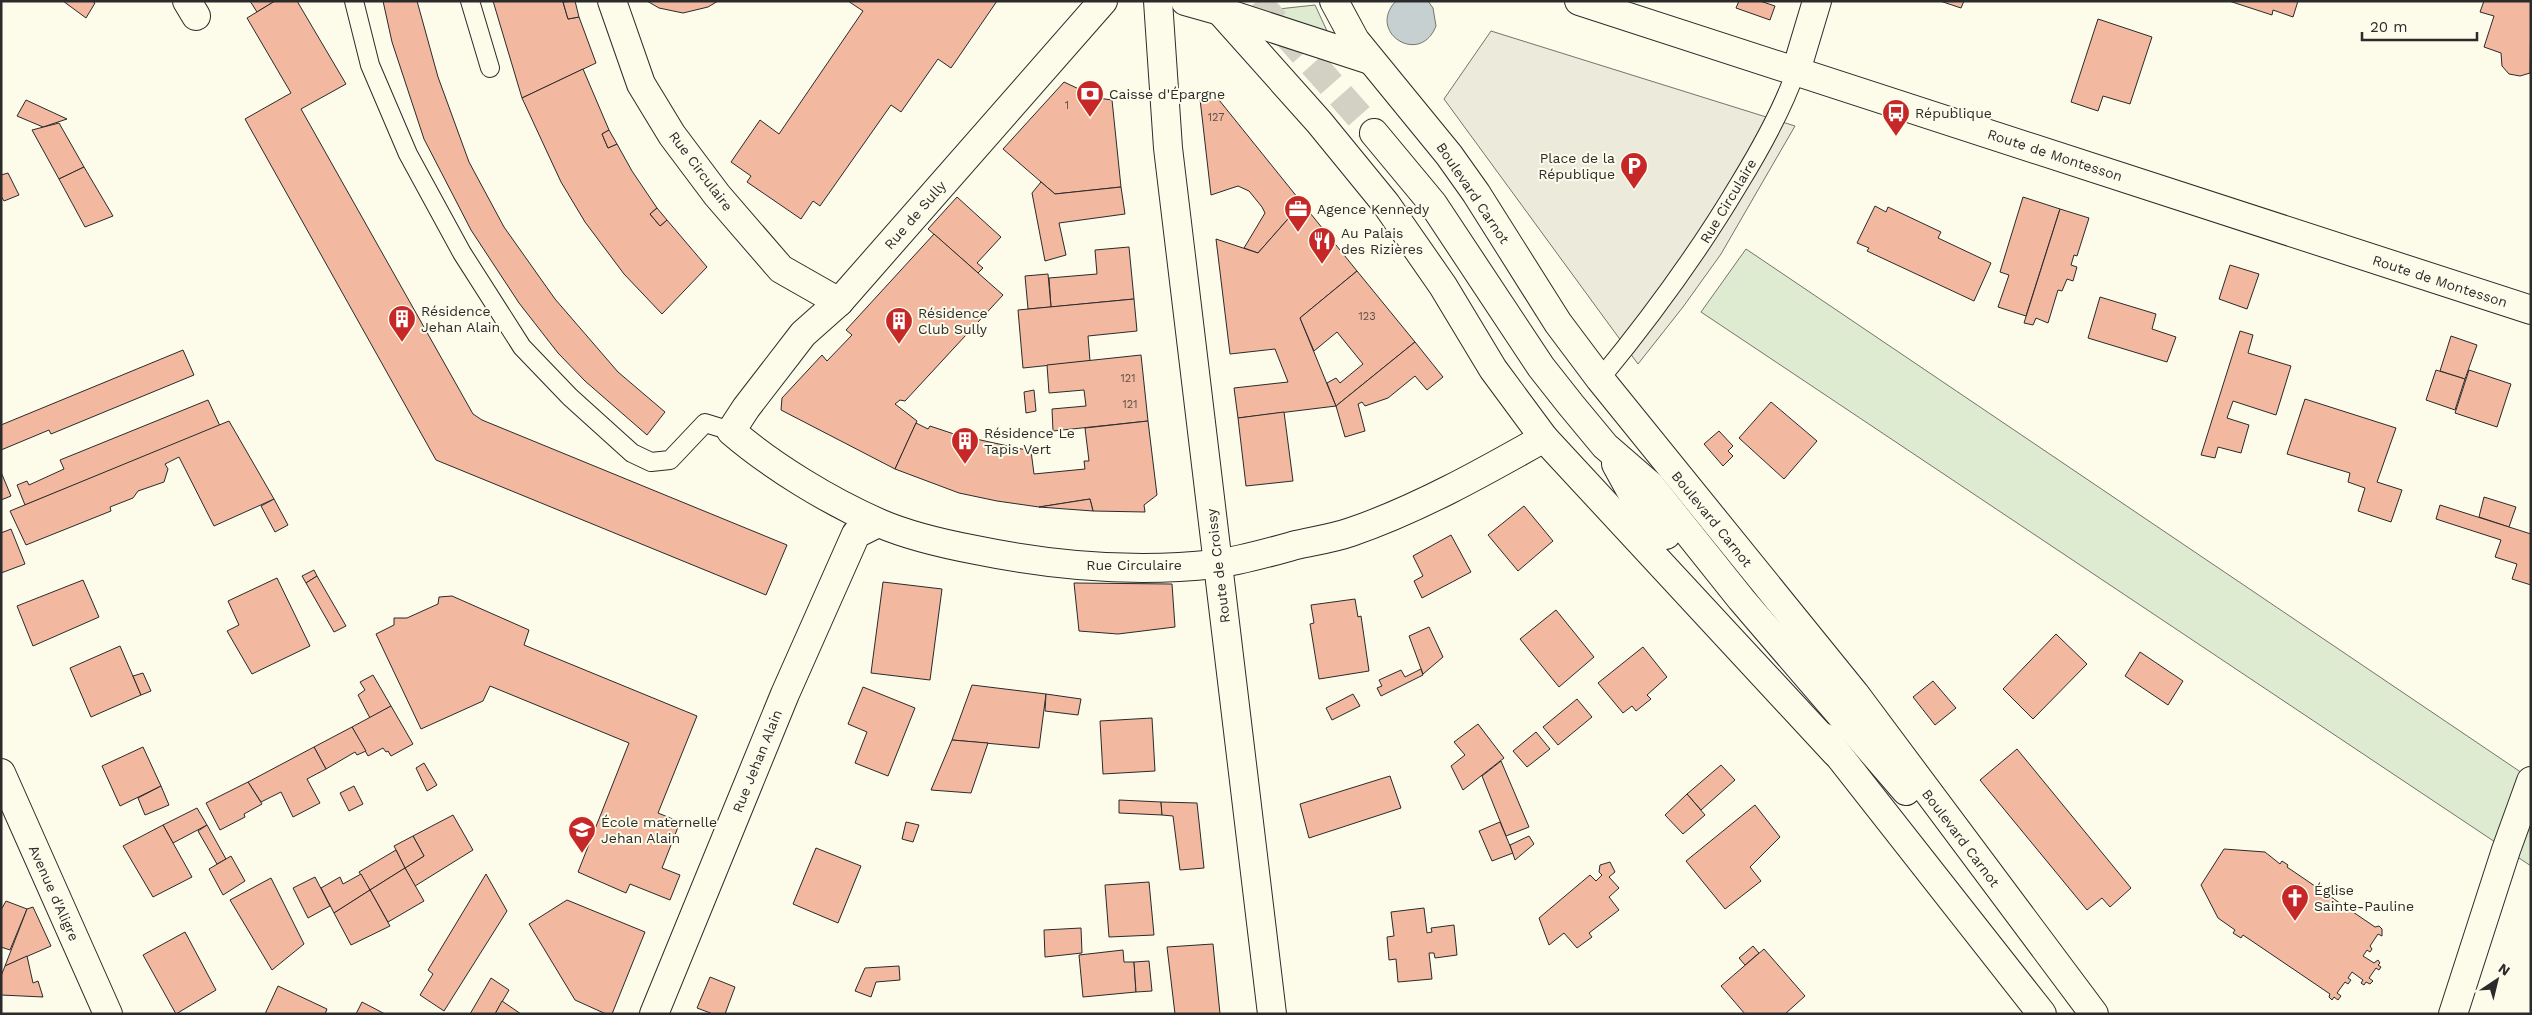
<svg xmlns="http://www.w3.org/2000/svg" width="2532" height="1015" font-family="'Work Sans',sans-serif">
<rect width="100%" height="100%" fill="#fdfbea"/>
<!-- green -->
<g fill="#deebd1" stroke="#74746e">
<path d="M1315 5 1328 33 1260 11Z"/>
<path d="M1746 249 2531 779V866L1701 312Z"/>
</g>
<!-- parking -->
<path fill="#eceadb" stroke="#74746e" d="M1491 31 1795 126 1721 254 1683 307 1638 364 1444 99Z"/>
<!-- water -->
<path fill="#c7d0d0" stroke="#74746e" d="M1396 1H1428L1433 8 1436 26C1420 67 1366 32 1396 1Z"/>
<!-- building -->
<g fill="#f2b8a0" stroke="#2b2b2b">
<path d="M63 1H92L95 3 86 18Z"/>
<path d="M250 1H275L257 12Z"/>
<path d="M275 1H297L346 84 301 109 473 414 482 420 787 545 766 595 436 460 245 119 291 93 247 18Z"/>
<path d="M383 1H417L438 77 469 162 504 227 555 299 618 372 665 412 647 435 585 381 558 353 519 303 471 230 424 139 392 42Z"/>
<path d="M493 1H567L563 2 568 19 579 17 596 63 522 98Z"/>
<path d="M575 1 579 17 568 19 563 2Z"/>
<path d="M647 1H718L708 7 683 13 659 8Z"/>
<path d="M848 1H997L951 68 938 59 901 112 891 105 820 206 813 201 801 219 747 182 751 176 731 162 760 120 779 134 863 11Z"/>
<path d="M1739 1H1760L1775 6 1770 20 1736 8Z"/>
<path d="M1940 1H1964L1961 8Z"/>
<path d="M2229 1H2298L2293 17 2273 10 2272 15Z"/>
<path d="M2484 1H2531L2530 73 2520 76 2509 74 2502 66 2501 53 2484 47 2494 16 2480 12Z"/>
<path d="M2098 19 2152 37 2130 104 2103 96 2098 111 2071 102Z"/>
<path d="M583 69 609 130 602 134 608 148 617 144 632 171 657 208 650 214 660 226 667 220 707 267 662 314 624 274 585 222 561 182 522 98Z"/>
<path d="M1064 82 1098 98 1112 100 1121 187 1055 194 1003 149Z"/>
<path d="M1215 95 1302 203 1258 253 1244 248 1265 213 1262 207 1249 191 1238 186 1211 195 1200 99Z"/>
<path d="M26 100 67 119 43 127 17 116Z"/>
<path d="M59 123 84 167 59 179 32 130Z"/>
<path d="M609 130 617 144 608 148 602 134Z"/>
<path d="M84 167 113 216 85 227 59 179Z"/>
<path d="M8 173 19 195 4 201 1 196V175Z"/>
<path d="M1041 182 1055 194 1121 187 1125 214 1059 223 1066 255 1045 261 1032 193Z"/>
<path d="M957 197 1001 237 977 263 983 268 978 273 928 229Z"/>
<path d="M2023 197 2060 209 2026 316 1998 307 2009 275 2000 272Z"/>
<path d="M1302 203 1357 271 1300 318 1336 406 1238 418 1234 388 1288 382 1275 349 1230 354 1216 239 1258 253Z"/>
<path d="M1875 206 1886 212 1888 207 1941 232 1938 238 1991 263 1974 301 1867 251 1869 248 1857 243Z"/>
<path d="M657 208 667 220 660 226 650 214Z"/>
<path d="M2060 209 2089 218 2077 256 2074 255 2071 265 2077 267 2073 281 2067 279 2062 291 2058 290 2048 323 2036 318 2033 325 2024 323Z"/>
<path d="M934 234 1003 295 905 401 900 400 895 404 917 421 895 469 781 410 782 398 822 355 827 361 852 335 846 330Z"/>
<path d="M1129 247 1134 299 1051 307 1049 278 1097 274 1095 250Z"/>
<path d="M2230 265 2259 274 2247 309 2219 299Z"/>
<path d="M1357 271 1415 342 1336 406 1327 383 1336 378 1340 383 1363 364 1337 332 1314 351 1300 318Z"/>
<path d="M1048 274 1051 307 1028 309 1025 276Z"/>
<path d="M2100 297 2156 314 2152 329 2176 337 2167 362 2088 338Z"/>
<path d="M1134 299 1137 331 1088 336 1090 361 1023 368 1018 310Z"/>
<path d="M2240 331 2253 335 2248 353 2291 366 2276 415 2233 401 2227 418 2249 425 2241 453 2218 447 2215 458 2201 455Z"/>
<path d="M2451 336 2477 345 2465 379 2440 371Z"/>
<path d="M1415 342 1443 377 1427 390 1415 376 1388 398 1365 406 1362 402 1358 404 1365 431 1345 437 1336 406Z"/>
<path d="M183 350 194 375 51 434 49 430 1 450V425Z"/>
<path d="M1141 355 1148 421 1053 431 1052 409 1086 406 1084 390 1049 393 1047 365Z"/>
<path d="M2436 370 2465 379 2455 410 2426 400Z"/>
<path d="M2469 370 2511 384 2497 427 2455 413Z"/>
<path d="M1034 390 1036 411 1026 413 1024 392Z"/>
<path d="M2305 399 2396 428 2377 482 2402 490 2391 522 2358 511 2365 488 2348 482 2350 473 2287 454Z"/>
<path d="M208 400 220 426 25 505 17 485 27 481 29 485 64 469 60 460Z"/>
<path d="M1771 402 1817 441 1784 479 1739 438Z"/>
<path d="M1284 412 1293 481 1246 486 1238 418Z"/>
<path d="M229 421 274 499 214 526 179 457 165 464 168 469 164 482 138 491 133 498 110 507 111 511 26 545 10 511Z"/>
<path d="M1148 421 1157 495 1144 505 1145 512 1093 511 1090 499 1039 507 997 501 959 493 895 469 916 423 928 429 930 426 975 441 976 439 1031 451 1034 474 1085 469 1084 461H1089L1085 428Z"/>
<path d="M1719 431 1733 446 1728 451 1733 456 1723 466 1704 444Z"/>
<path d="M1 472 11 496 1 500Z"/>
<path d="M2484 497 2516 507 2509 527 2479 517Z"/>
<path d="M274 499 288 525 275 532 261 506Z"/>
<path d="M1090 499 1093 511 1039 507Z"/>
<path d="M2440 505 2531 534V585L2512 579 2517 564 2495 557 2501 540 2436 519Z"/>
<path d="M1524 506 1553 541 1518 571 1488 535Z"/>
<path d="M11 529 25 564 1 573V533Z"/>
<path d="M1451 535 1471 572 1422 598 1414 581 1423 576 1413 556Z"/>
<path d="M314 570 317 576 306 583 302 576Z"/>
<path d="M317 576 346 626 334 632 306 583Z"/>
<path d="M277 578 310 646 252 674 227 631 239 625 228 601Z"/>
<path d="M83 580 99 617 33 646 17 606Z"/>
<path d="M883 582 942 589 930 680 871 673Z"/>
<path d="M1074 583 1172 584 1175 627 1118 634 1079 631Z"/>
<path d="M452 596 529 630 524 645 697 716 658 813 680 822 662 868 680 875 670 900 630 884 626 893 578 872 629 743 490 686 483 701 421 729 376 634 394 625V618H407L438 604 439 597Z"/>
<path d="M1355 599 1358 617 1361 616 1369 671 1319 679 1310 624 1314 623 1311 605Z"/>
<path d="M1556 610 1594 657 1559 687 1520 639Z"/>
<path d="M1429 627 1443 657 1423 674 1409 636Z"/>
<path d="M2056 634 2087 664 2033 719 2003 689Z"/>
<path d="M120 646 141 695 91 717 70 668Z"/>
<path d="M1643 647 1667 677 1647 695 1651 699 1636 711 1632 706 1623 713 1598 683Z"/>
<path d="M2140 652 2183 681 2168 705 2125 676Z"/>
<path d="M1421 669 1423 675 1381 696 1377 688 1382 686 1379 680 1401 670 1405 677Z"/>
<path d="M143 673 151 691 141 695 133 676Z"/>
<path d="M373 675 391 706 370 718 358 695 365 690 360 682Z"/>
<path d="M1933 681 1956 708 1935 725 1913 697Z"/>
<path d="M972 685 1046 694 1039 748 952 740Z"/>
<path d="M863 687 915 708 888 776 855 763 867 732 848 724Z"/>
<path d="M1046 694 1081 699 1078 715 1045 711Z"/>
<path d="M1353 694 1360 706 1332 720 1326 708Z"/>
<path d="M1577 699 1592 717 1558 745 1543 727Z"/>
<path d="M391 706 413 744 391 756 388 751 386 752 383 748 368 756 352 727Z"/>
<path d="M1152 718 1155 771 1103 774 1100 721Z"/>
<path d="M1478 724 1504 758 1463 790 1451 766 1465 755 1454 742Z"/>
<path d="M352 727 366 751 357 755 355 752 326 769 314 747Z"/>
<path d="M1536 732 1550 749 1527 767 1513 751Z"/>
<path d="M952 740 988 743 971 793 931 790Z"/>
<path d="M143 747 161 786 120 806 102 766Z"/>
<path d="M314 747 326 769 307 779 320 803 293 817 281 792 261 802 248 782Z"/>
<path d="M2017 749 2131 888 2110 907 2102 898 2087 910 1980 780Z"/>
<path d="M1501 761 1529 827 1506 836 1482 776Z"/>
<path d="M424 763 437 785 427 791 416 768Z"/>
<path d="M1721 765 1735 780 1701 810 1687 794Z"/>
<path d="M1390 776 1401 808 1309 838 1300 804Z"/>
<path d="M248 782 262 804 244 814 245 817 220 830 206 803Z"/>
<path d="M161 786 169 805 145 815 138 798Z"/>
<path d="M354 786 363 804 349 811 340 793Z"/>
<path d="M1687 794 1705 815 1683 834 1665 815Z"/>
<path d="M1119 800 1161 802 1162 815 1119 813Z"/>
<path d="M1161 802 1197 803 1204 868 1180 870 1173 816 1162 815Z"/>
<path d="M1755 805 1780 837 1750 867 1761 881 1725 909 1686 861Z"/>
<path d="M197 808 207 825 173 843 163 825Z"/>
<path d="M453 815 473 850 415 886 405 868 424 856 413 836Z"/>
<path d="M906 822 919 825 913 842 902 839Z"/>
<path d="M1500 822 1513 853 1492 861 1479 831Z"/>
<path d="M163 825 192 877 153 897 123 846Z"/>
<path d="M207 825 226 859 217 864 198 831Z"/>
<path d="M413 836 424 856 405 868 394 846Z"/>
<path d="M1529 836 1534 844 1515 860 1510 845Z"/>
<path d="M816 848 861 866 838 923 793 904Z"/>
<path d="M2224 849 2265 852 2280 864 2282 861 2288 865 2287 867 2375 927 2379 926 2382 929V936L2378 934 2370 946 2372 949 2370 952 2367 950 2363 956 2374 963 2378 960 2380 963 2378 965 2381 967 2379 970 2376 968 2369 978 2373 981 2370 984 2366 982 2364 985 2361 983 2363 980 2352 972 2348 978 2351 980 2348 984 2345 982 2337 993 2341 996 2338 1000 2334 997 2332 1000 2329 997 2330 994 2243 935 2241 938 2233 933 2235 930 2218 918 2201 885Z"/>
<path d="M396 850 405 868 370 890 359 872Z"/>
<path d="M231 856 245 881 223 895 209 869Z"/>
<path d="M1610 862 1615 872 1609 877 1619 888 1609 897 1619 910 1589 933 1592 937 1577 948 1564 933 1549 945 1539 918 1590 875 1596 881 1602 875 1599 872 1600 865Z"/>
<path d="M405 868 424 901 388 922 370 890Z"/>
<path d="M361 874 370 890 334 913 321 888 340 877 343 884Z"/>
<path d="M486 874 507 911 444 1011 420 995 433 974 428 970Z"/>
<path d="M315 877 330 906 308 918 293 888Z"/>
<path d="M271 878 304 944 272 970 230 900Z"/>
<path d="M1149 882 1154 935 1109 937 1105 885Z"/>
<path d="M370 890 390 926 351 945 334 913Z"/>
<path d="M567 900 645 932 612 1014H606L575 1000 529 924Z"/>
<path d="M6 901 27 909 10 950 1 947V910Z"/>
<path d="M33 907 51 946 5 966 27 909Z"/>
<path d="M1424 908 1427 933 1432 932 1431 928 1454 925 1457 955 1435 958 1434 953H1429L1432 979 1398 982 1396 959 1389 960 1387 937 1394 936 1391 912Z"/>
<path d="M1081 928 1082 953 1045 957 1044 930Z"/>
<path d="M185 932 216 990 176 1014 143 955Z"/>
<path d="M1213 944 1220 1014H1175L1167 947Z"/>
<path d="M1753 946 1759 953 1745 965 1739 958Z"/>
<path d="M1764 949 1805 996 1785 1014H1745L1721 986Z"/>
<path d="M1123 950 1124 962H1134L1136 992 1083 997 1079 955Z"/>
<path d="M27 956 33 983 38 981 43 997 1 995V976L5 966Z"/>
<path d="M1149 961 1152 991 1136 992 1134 962Z"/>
<path d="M899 966 900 980 876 982 871 997 855 991 865 968Z"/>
<path d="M710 977 735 987 725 1014H713L697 1008Z"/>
<path d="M491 978 509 990 495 1014H470Z"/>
<path d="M278 986 327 1009 325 1014H265Z"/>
<path d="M502 1001 521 1014H495Z"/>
<path d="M362 1002 385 1014H356Z"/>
</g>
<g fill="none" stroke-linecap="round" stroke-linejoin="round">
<!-- primary-tunnel -->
<path stroke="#d3d1c4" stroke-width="28" stroke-dasharray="28 14" stroke-linecap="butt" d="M1257 1 1374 133"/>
<defs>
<g id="lane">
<path d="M354 1 370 65 408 154 462 253 522 347 570 397 632 453 651 462 670 460 705 423 731 431"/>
<path d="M470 1 490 68"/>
<path d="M1600 379C1651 317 1698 253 1739 184 1761 148 1782 111 1796 71"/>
</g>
<g id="street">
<path d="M187 1 196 16"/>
<path d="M612 1 641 84 672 135 717 195 781 269 839 302"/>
<path d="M1103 1 839 302 803 334 746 408 731 431C773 467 829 501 879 523 909 536 944 544 976 550 1054 566 1136 573 1215 564 1240 561 1271 552 1296 545 1314 541 1334 538 1351 532 1418 509 1482 473 1544 438"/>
<path d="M1796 71 1817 1"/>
<path d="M1 773 108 1014"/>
<path d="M654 1014 785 694 856 534 878 523"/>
<path d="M2453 1014 2506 850 2531 781"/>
</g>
<g id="secondary">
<path d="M1158 1 1168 148 1272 1014"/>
<path d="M1185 1 1217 10"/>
</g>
<g id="primary">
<path d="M1211 1 1319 122 1386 204 1443 286 1493 369 1544 438 1836 753"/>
<path d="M1334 1 1355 40 1449 155 1476 193 1558 323 1600 379 1855 694 2094 1014"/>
<path d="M1579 1 2531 310"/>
<path d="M1226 13 1370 60"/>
<path d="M1374 133 1433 204 1541 367 1571 405 1605 446 1650 485 1741 599 1906 791"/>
<path d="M1616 464 1633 495 1666 535"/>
<path d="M1825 738 2042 1014"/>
</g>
</defs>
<!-- lane casing -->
<use href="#lane" stroke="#2b2b2b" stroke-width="20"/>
<!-- street casing -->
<use href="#street" stroke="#2b2b2b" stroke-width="30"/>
<!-- secondary casing -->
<use href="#secondary" stroke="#2b2b2b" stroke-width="30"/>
<!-- primary casing -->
<use href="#primary" stroke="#2b2b2b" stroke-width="30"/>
<!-- lane -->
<use href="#lane" stroke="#fdfbea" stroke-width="18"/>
<!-- street -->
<use href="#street" stroke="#fdfbea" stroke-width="28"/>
<!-- secondary -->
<use href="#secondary" stroke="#fdfbea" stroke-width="28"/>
<!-- primary -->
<use href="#primary" stroke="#fdfbea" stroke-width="28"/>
</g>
<!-- icons -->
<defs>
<symbol id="bank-pin" viewBox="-11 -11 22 30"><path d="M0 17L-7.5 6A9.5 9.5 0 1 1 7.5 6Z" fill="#c62828" stroke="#fdfbea"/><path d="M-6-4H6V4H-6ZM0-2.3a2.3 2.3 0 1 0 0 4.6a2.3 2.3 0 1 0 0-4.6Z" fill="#fff"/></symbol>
<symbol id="bus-pin" viewBox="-11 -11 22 30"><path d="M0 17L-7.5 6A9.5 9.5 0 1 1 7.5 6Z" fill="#c62828" stroke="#fdfbea"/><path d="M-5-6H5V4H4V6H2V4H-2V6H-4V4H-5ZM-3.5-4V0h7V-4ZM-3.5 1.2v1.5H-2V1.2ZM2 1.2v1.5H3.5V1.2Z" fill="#fff"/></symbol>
<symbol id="parking-pin" viewBox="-11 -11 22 30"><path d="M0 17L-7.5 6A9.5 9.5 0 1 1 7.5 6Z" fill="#c62828" stroke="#fdfbea"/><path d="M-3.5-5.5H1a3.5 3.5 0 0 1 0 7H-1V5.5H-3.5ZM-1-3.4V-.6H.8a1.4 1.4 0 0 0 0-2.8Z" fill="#fff"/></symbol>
<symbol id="office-pin" viewBox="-11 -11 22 30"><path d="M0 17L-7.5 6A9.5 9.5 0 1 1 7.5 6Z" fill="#c62828" stroke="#fdfbea"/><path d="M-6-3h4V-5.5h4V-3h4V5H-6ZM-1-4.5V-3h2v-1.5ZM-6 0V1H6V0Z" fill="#fff"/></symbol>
<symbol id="restaurant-pin" viewBox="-11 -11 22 30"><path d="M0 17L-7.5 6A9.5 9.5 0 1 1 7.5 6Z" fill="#c62828" stroke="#fdfbea"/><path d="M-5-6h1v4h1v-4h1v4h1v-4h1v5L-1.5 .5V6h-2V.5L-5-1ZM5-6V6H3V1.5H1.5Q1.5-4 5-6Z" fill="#fff"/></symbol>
<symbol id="building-pin" viewBox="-11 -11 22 30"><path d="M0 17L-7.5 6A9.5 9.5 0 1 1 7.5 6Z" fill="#c62828" stroke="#fdfbea"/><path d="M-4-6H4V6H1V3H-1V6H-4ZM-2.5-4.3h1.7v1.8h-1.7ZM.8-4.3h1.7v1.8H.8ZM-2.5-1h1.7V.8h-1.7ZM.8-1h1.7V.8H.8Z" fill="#fff"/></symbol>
<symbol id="school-pin" viewBox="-11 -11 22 30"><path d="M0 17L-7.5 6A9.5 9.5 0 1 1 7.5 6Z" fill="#c62828" stroke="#fdfbea"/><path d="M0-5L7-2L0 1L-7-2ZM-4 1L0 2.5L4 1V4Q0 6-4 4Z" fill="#fff"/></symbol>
<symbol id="church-pin" viewBox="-11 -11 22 30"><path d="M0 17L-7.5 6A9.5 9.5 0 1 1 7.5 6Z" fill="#c62828" stroke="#fdfbea"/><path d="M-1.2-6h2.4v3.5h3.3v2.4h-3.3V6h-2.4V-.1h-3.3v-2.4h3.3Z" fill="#fff"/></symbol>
</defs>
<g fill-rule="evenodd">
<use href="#bank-pin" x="1074" y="78" width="32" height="43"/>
<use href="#bus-pin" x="1880" y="97" width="32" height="43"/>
<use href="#parking-pin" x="1618" y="150" width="32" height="43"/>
<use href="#office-pin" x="1282" y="193" width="32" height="43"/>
<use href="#restaurant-pin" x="1306" y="225" width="32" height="43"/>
<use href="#building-pin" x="386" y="303" width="32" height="43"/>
<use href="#building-pin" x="883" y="305" width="32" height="43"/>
<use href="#building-pin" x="949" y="425" width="32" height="43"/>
<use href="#school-pin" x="566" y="814" width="32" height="43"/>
<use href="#church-pin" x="2279" y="882" width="32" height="43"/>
</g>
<g text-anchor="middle" stroke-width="4" stroke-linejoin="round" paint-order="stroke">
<!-- number labels -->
<g font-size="11" fill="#5d4e48">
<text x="1067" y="109">1</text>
<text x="1216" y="121">127</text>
<text x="1367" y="320">123</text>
<text x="1128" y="382">121</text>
<text x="1130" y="408">121</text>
</g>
<!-- poi labels -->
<g font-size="14" fill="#2b2b2b" stroke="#fdfbea" text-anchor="start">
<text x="1109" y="99">Caisse d'Épargne</text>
<text x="1915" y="118">République</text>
<text x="1615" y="163" text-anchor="end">Place de la<tspan x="1615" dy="16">République</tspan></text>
<text x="1317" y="214">Agence Kennedy</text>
<text x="1341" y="238">Au Palais<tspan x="1341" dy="16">des Rizières</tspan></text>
<text x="421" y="316">Résidence<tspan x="421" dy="16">Jehan Alain</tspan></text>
<text x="918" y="318">Résidence<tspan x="918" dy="16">Club Sully</tspan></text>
<text x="984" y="438">Résidence Le<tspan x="984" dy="16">Tapis Vert</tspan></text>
<text x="601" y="827">École maternelle<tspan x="601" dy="16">Jehan Alain</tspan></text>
<text x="2314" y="895">Église<tspan x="2314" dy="16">Sainte-Pauline</tspan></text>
</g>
<!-- street labels -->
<g font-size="14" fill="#2b2b2b" stroke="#fdfbea">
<text transform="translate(2055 155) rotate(18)" y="5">Route de Montesson</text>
<text transform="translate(701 171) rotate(53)" y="5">Rue Circulaire</text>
<text transform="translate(1473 193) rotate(56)" y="5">Boulevard Carnot</text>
<text transform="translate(1728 201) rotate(-59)" y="5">Rue Circulaire</text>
<text transform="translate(915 215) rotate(-49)" y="5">Rue de Sully</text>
<text transform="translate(2440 281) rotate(18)" y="5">Route de Montesson</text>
<text transform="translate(1712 519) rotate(51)" y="5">Boulevard Carnot</text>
<text x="1134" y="570">Rue Circulaire</text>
<text transform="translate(1218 566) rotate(-97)" y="5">Route de Croissy</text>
<text transform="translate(757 761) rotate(-68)" y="5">Rue Jehan Alain</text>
<text transform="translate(1961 838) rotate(53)" y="5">Boulevard Carnot</text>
<text transform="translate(54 893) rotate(66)" y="5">Avenue d'Aligre</text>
</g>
</g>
<!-- border -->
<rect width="2532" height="1015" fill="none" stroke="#2b2b2b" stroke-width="5"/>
<!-- north arrow -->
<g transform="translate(2497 980) rotate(35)" stroke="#fdfbea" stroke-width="4" paint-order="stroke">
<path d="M0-4L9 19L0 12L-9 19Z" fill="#2b2b2b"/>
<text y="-8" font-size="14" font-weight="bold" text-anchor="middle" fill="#2b2b2b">N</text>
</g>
<!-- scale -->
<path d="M2362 32v8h115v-8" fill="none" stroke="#2b2b2b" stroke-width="2.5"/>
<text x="2370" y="32" font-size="15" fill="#2b2b2b" stroke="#fdfbea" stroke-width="4" paint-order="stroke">20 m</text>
</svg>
